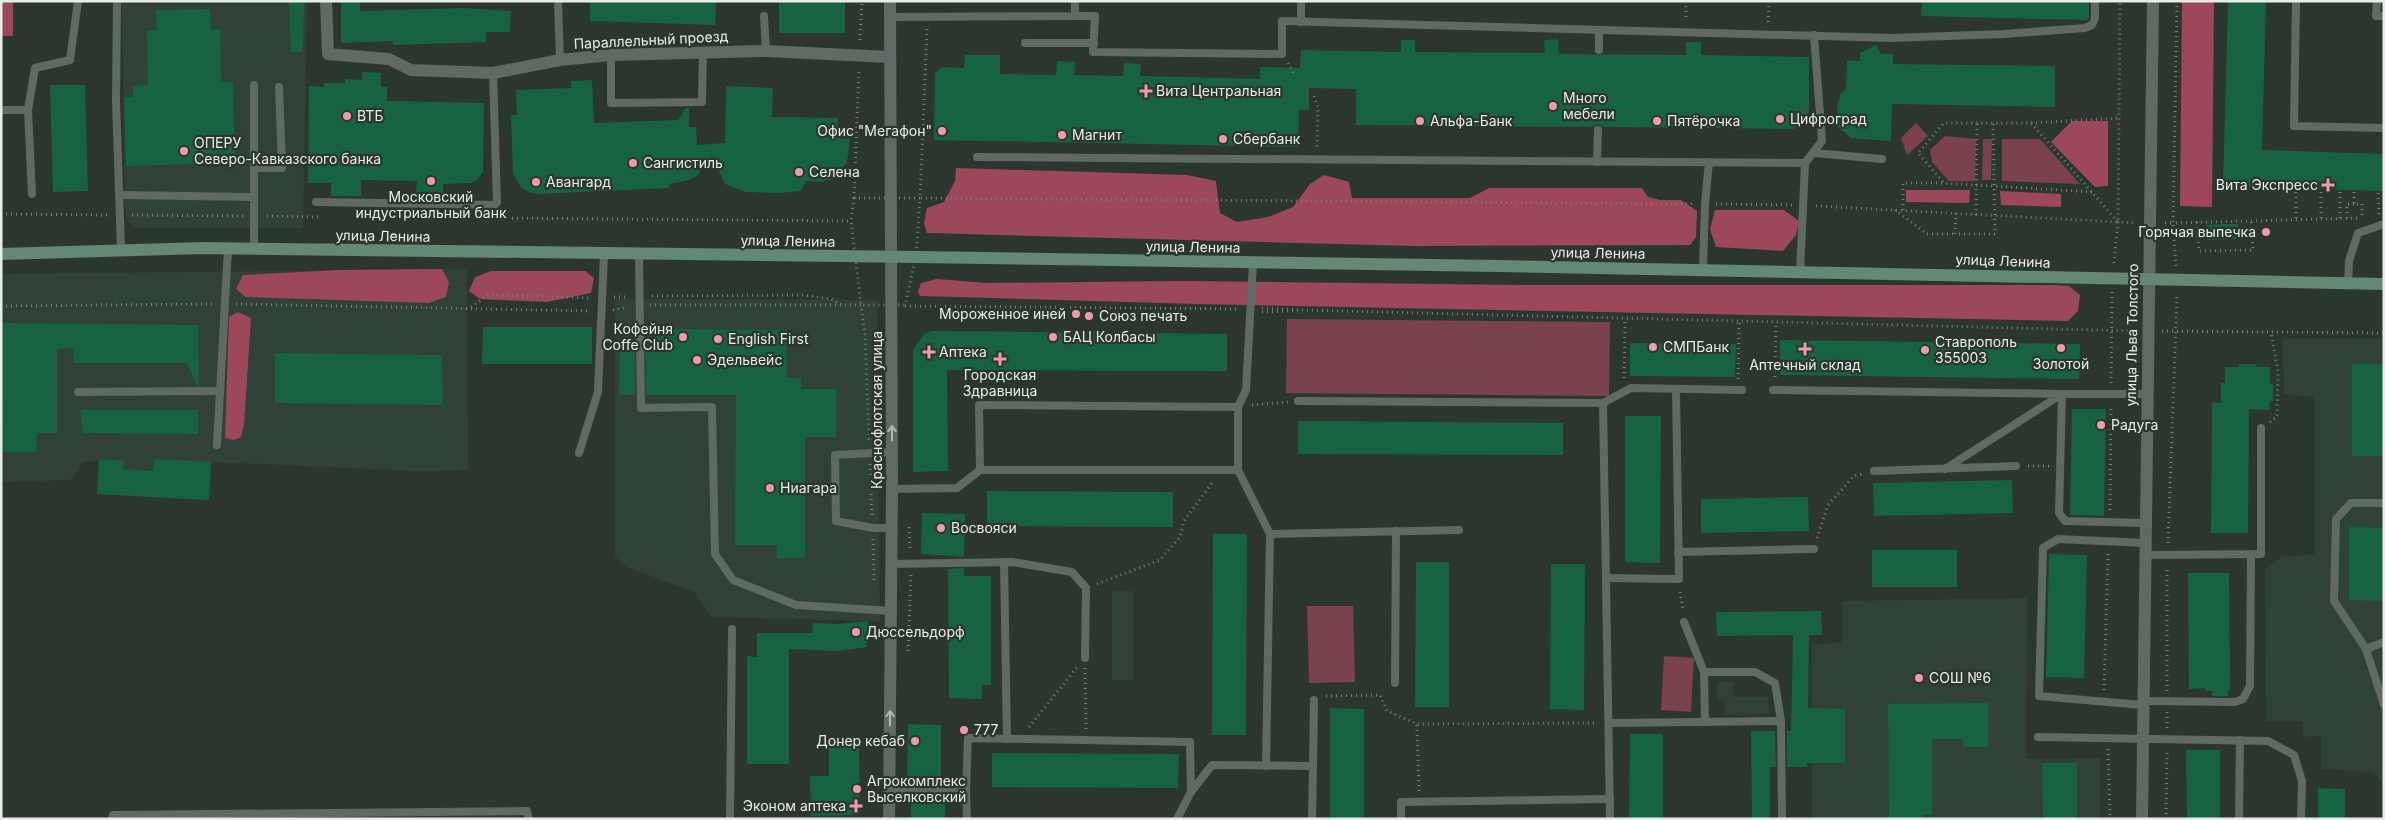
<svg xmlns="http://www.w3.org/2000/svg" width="2385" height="820" font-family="Inter,sans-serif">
<rect width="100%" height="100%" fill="#2b362f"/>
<!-- built -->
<g fill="#304137">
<path d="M122 1H307L303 228H138L128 222 125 209Z"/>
<path d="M467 269 468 470 415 471 212 462 209 500 97 494 99 460 83 462 71 480 1 482V274Z"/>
<path d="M615 299 877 300 880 621 711 617 694 592 624 566 615 556Z"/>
<path d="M2283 339H2384V783L2373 772 2321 769V736L2303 737V721H2266L2265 569 2283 556 2315 555V397L2284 394Z"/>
<rect x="1112" y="591" width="21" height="89"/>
<path d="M2027 598 2026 759 2100 758V819H1812V644L1842 643V601Z"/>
<path d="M1733 681 1734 697H1768L1769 714 1725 715 1724 700H1717V682Z"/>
</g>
<!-- green -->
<g fill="#7a424d">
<path d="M1916 123 1928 136 1907 155 1901 138Z"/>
<path d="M1945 136 1976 139 1975 181H1949L1932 162 1930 150Z"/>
<path d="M1983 139H1992L1991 180H1982Z"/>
<path d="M2002 139H2040L2080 184 2002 181Z"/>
<path d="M1287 319 1610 322 1609 396 1286 393Z"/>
<path d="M1307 606H1353L1355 682 1309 683Z"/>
<path d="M1664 656 1694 658 1691 712 1661 710Z"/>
</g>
<!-- forest -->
<g fill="#9d485a">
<rect x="1" y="1" width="12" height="35"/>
<path d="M2182 1H2214L2212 207 2180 206Z"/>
<path d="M2072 121H2108V186L2095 187 2051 142Z"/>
<path d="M956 168 1187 175 1216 181 1220 213 1237 222 1268 217 1293 207 1310 184 1324 175 1349 182 1352 198H1470L1489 188H1642L1648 197 1660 200H1681L1697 211 1696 237 1690 245 1414 246 927 233 924 223 927 208 944 202 955 181Z"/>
<path d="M1906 190H1970L1969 203 1906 202Z"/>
<path d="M2000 191 2061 194V207L2001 205Z"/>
<path d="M1715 210H1784L1799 221 1796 235 1783 251 1716 247 1710 229Z"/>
<path d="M442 269 449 282 446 297 429 303 246 297 236 289 243 275 336 270Z"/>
<path d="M491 271H585L594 278 591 293 547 302 480 299 469 291 475 277Z"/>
<path d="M937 279 986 283 1183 281 1522 285H2055L2069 286 2080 295 2078 311 2068 321 1195 304 920 296 918 292 921 283Z"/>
<path d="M238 312 251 318 244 425 241 437 234 440 225 438 229 317Z"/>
</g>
<!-- building -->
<g fill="#176240">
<path d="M289 1H304L303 52H291Z"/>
<path d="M341 1H360V11L465 8 511 11 510 32H486V42L393 45V41L341 43Z"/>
<path d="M590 1H716L715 25 590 21Z"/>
<rect x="779" y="1" width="66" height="32"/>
<path d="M1922 1H2089V17L2088 20 1921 16Z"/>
<path d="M2228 1H2266L2262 150 2384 154V191L2223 186Z"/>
<path d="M210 9 211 30 220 29 221 82H233L235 163 126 166 124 97H133V86L148 85 147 31 157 30 156 10Z"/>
<path d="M1558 39 1559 54 1686 55V42H1701V55L1809 57V113L1794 129 1603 127 1598 124 1593 127 1356 125V89L1309 88V110H1299L1298 147 934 140 935 73 942 67 964 68 965 55H1000V74L1056 75 1057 61 1075 62 1074 75 1123 76 1124 63 1141 64 1140 76 1260 79V67L1300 68 1301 50 1401 52V40H1415V52L1545 53 1544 40Z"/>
<path d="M1876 45 1881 54H1893V64L2055 66V107L1892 104 1891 141 1851 138 1838 127 1837 106 1841 93 1846 89 1847 60 1860 61V53Z"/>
<path d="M362 72 381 73V87H387V101L484 103 483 172 477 180 471 183 443 184V194L416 193 417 181 361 180V196H331V183H308L309 86 324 87V83H345V79L362 80Z"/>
<path d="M592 80 594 123 678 120 686 108H689V127H696L697 145 725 143 726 86 773 88 772 117 838 118V138L850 139 847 162 837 176 822 182 806 181 801 191 780 193 746 192 725 184 712 156 697 176 689 180 669 184V188L538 194 528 192 520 186 513 173 511 115H517L516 90 571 88V81Z"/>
<path d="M50 85H85L88 191 53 192Z"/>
<path d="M2223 224H2238L2239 239 2207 240 2206 225Z"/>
<path d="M1 323 198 325 199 386H197L187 363H74L73 348 57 349V433H37L36 452H3Z"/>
<path d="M483 327H592V364H482Z"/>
<path d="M654 329 786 330 787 378H801V389H836V437H805V558H777V545H735L736 395H646V346H654Z"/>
<path d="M933 331 1227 334V371L947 370 948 471 913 472V350L924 334Z"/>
<path d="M1780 340 2080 344 2079 379 1780 375Z"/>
<path d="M1630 343 1736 344 1735 377 1630 376Z"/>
<path d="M620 345H635V395H619Z"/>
<path d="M275 353 442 355 443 405 275 403Z"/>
<path d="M2239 364H2256V367H2270V384H2273V401H2270L2269 410 2249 409 2248 533H2211L2212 402 2221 403V383H2225V367H2239Z"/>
<rect x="2352" y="364" width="32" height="92"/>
<path d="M2072 409H2106L2104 516 2070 515Z"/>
<path d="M80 410H198V434L83 433Z"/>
<path d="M1625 416H1661L1660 563 1625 562Z"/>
<path d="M1298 421 1563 423V455L1298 454Z"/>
<path d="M99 459 124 461 123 469 153 471 154 459 211 462 209 500 97 494Z"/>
<path d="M2012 480 2013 513 1874 516 1873 483Z"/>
<path d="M987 491 1173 492V527L987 526Z"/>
<path d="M1808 497 1809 531 1701 533V499Z"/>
<path d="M922 513 965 514 964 557 921 554Z"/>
<path d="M2349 527 2384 528V601L2349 600Z"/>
<path d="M1213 534H1247L1246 735H1212Z"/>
<rect x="1872" y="550" width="85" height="37"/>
<path d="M2049 554 2087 555 2084 678 2046 677Z"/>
<path d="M1416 562H1449V707H1415Z"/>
<path d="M1551 564H1585L1584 710 1550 709Z"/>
<path d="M964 568V576H991V685H982V699L949 698 948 569Z"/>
<path d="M2188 573H2229L2230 690H2228V696H2212V691H2205V688L2189 689Z"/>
<path d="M1821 611 1822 635H1809L1808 708 1845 709V763H1807V767H1787V731H1791L1793 635 1717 636 1716 612Z"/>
<path d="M868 621 867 647 838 651 789 649V764H747V656L757 657V633H812L813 623 839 624Z"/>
<path d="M1988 703V747H1963V739H1932V815H1923V819H1889L1888 704Z"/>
<path d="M1330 708 1364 709V819H1330Z"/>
<path d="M908 724 941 725V785L911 784V778H907Z"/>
<path d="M1751 731H1775L1776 767H1770V819H1752Z"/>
<path d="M1630 734H1663V819H1629Z"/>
<path d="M829 742H859L860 815 811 816 810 776H829Z"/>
<path d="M2186 750H2220V819H2187Z"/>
<path d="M992 753 1179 754 1178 788 992 787Z"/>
<path d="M2042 763H2077V819H2043Z"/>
<path d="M2318 788 2345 789V819H2318Z"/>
<path d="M911 795 941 796V803H945V819H911Z"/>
</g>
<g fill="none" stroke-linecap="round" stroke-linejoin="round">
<!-- path -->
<g stroke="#767f79" stroke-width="3" stroke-dasharray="1 4" stroke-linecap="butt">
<path d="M1686 1V20"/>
<path d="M2177 1 2173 223 2361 218"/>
<path d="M1768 22 1769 1"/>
<path d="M927 29 920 198 1692 204"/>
<path d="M860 40 862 1"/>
<path d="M1288 63 1295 76"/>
<path d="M1314 96 1318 107 1317 147"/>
<path d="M2031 123 2119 118"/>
<path d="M2092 192 1944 183 1918 153 1944 123H2031L2118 222"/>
<path d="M2321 192V218"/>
<path d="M2354 192V204H2362V218"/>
<path d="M2378 193 2379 214"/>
<path d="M854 198H920L916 257 905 305H861L851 221Z"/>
<path d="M854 198 859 69"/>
<path d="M1716 204 1792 205"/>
<path d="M1816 206 2118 222 2120 1"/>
<path d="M1895 210 1927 234H1955"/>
<path d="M1903 210V183H1943"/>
<path d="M1956 213 1955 234H1995L1993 123"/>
<path d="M1 214 108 215"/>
<path d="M132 215 243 216"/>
<path d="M1976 215 1977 123"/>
<path d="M267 216 318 217"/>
<path d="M497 218 851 221"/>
<path d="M2296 218V192"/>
<path d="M2340 218V192"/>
<path d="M2347 218V204H2354"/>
<path d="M2197 222 2199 251 2253 250 2251 220"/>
<path d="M2165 223H2173L2176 266"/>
<path d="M2114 263 2118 222 2136 223"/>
<path d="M652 296 803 295 831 299 842 305"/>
<path d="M614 297H628"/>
<path d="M236 304 590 311"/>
<path d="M650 305H861L865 334 869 441"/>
<path d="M1 306 212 304"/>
<path d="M905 306 1238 309"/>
<path d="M471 307 488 295 591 298"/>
<path d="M1262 308 1300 310"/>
<path d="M613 310 627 307"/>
<path d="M1262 312 1301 310 2136 331"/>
<path d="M2162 331 2384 333"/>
<path d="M1775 377 1776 322"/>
<path d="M1624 378 1625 318"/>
<path d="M1738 379 1739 321"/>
<path d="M2111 383 2112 292"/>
<path d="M1252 405 1288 402"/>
<path d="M2270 422 2277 417 2278 372 2271 332"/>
<path d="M870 464 872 516"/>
<path d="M2028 466H2050"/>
<path d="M2110 510 2111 407"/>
<path d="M909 527 910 551"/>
<path d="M1817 538 1828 505 1854 476 1863 474"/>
<path d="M873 539 874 581"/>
<path d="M2168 543 2177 295"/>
<path d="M1097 584 1160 560 1180 537 1184 521 1212 483"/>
<path d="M1680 592 1683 610"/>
<path d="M908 651 911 575"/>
<path d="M1085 668 1086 729"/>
<path d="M2104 690 2108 554"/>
<path d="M2167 691V567"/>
<path d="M1326 696 1380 695 1387 711 1417 724 1597 723"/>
<path d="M2167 712V728"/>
<path d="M1417 725 1419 791"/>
<path d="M1029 727 1078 666"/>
<path d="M2108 749 2110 819"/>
<path d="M2166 819 2167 752"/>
</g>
<!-- service -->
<g stroke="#5e6a63" stroke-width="8">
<path d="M117 1 116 101 121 249"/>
<path d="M558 1 560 60"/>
<path d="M1301 1V22"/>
<path d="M2296 1 2294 126 2384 128"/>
<path d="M2377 1 2376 16H2384"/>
<path d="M764 16 766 51"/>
<path d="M1075 16H1095L1093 52 1282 54V21L1892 38 2003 34 2085 28 2092 25 2095 18V1"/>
<path d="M890 17 1075 16V1"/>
<path d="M1025 43H1094"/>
<path d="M1599 50V30"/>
<path d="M611 55V103L702 102 703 52"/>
<path d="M254 85V249"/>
<path d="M1 110H28L35 68 70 60 78 1"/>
<path d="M28 110 32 194"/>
<path d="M1814 153 1882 159"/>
<path d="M977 157 1805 163"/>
<path d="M1597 162 1598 130"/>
<path d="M254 168H282L279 87"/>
<path d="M119 195 253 197"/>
<path d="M316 202 495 205 497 202 493 73"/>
<path d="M639 255 641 408 712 407 715 554 733 580 796 605 892 611"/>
<path d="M1703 270 1705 204 1709 162"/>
<path d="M1800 273 1805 163 1822 141 1814 35"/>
<path d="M2348 284 2349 261 2358 233 2384 224"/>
<path d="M1773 390 2062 394 1945 469"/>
<path d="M78 392 220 391"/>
<path d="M1298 401 1603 403"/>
<path d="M217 445 228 249"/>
<path d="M579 453 598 392 604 254"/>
<path d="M980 470 979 405 1238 407"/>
<path d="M1238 470 1270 534 1266 766"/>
<path d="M1874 471 2016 466"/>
<path d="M892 489 957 488 980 470H1238V407L1246 390 1253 263"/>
<path d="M2384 503H2351L2336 519 2334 601 2366 649 2384 705"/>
<path d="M2145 523 2065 521 2059 513 2062 394H2147"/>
<path d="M892 528H873L836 521 835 455 892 452"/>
<path d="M1270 534 1459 530"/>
<path d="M1678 552 1814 549"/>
<path d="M2144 555 2261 554V428"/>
<path d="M1004 562 1007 739"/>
<path d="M892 564 1012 562 1072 572 1086 588 1085 658"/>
<path d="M1606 578 1679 579 1676 389"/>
<path d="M1684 622 1704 672H1755L1775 683 1781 721"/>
<path d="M2366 649 2384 642"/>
<path d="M1704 672 1705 722"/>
<path d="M1395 683 1396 531"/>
<path d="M2142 701 2235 702 2243 699 2250 686 2251 554"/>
<path d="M2142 705 2039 696 2043 548 2058 539 2145 543"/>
<path d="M1609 723 1781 721 1782 819"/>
<path d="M2038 737 2268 741 2294 755 2302 781 2301 819"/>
<path d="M1313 766 1314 700"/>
<path d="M889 789 966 791 967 819"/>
<path d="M966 791 968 738 1190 742 1191 792 1177 819"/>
<path d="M1191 792 1212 765 1313 766 1312 819"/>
<path d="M112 819 113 815 527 811 529 819"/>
<path d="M730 819 732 629"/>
<path d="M1401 819V802L1610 799"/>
<path d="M1610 819 1603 403 1631 388 1742 390"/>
<path d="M2239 819 2240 740"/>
</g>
<!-- minor -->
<path stroke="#5e6a63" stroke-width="12" d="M326 1 328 54 389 59 411 70 493 73 560 60 611 55 766 51 890 57"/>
<!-- tertiary -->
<g stroke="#5e6a63" stroke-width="12">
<path d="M889 819 892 489 890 1"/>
<path d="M2142 819 2153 1"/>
</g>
<!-- secondary -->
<path stroke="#638874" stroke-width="12" d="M1 254 203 248 916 257 1498 266 2384 284"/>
</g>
<!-- one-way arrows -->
<defs><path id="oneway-shaft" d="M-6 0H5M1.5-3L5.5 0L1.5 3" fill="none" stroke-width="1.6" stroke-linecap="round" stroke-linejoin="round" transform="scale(1.25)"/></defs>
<g stroke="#b0b9b3">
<use href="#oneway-shaft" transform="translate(892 433) rotate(-90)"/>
<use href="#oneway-shaft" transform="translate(890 718) rotate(-89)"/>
</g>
<!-- markers -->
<g fill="#f39aaa" stroke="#2b362f" stroke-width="2">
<path d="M1143.5 83.5h5v5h5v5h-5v5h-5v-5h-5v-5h5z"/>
<circle cx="1553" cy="106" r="5"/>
<circle cx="347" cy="116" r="5"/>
<circle cx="1780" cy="119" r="5"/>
<circle cx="1420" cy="121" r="5"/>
<circle cx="1657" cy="121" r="5"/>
<circle cx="942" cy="131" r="5"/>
<circle cx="1062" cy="135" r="5"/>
<circle cx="1223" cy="139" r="5"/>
<circle cx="184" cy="151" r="5"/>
<circle cx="633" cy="163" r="5"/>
<circle cx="799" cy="172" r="5"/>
<circle cx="431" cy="181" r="5"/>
<circle cx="536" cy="182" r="5"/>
<path d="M2325.5 177.5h5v5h5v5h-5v5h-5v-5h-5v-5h5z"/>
<circle cx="2266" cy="232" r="5"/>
<circle cx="1076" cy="314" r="5"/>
<circle cx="1089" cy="316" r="5"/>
<circle cx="683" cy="337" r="5"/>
<circle cx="1053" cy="337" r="5"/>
<circle cx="718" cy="339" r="5"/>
<circle cx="1653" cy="347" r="5"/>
<circle cx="2061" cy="348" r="5"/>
<path d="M1802.5 341.5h5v5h5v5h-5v5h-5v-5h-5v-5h5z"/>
<circle cx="1925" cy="350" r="5"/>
<path d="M926.5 344.5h5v5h5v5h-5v5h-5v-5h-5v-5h5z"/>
<path d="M997.5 351.5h5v5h5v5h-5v5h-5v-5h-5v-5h5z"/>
<circle cx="697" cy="360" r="5"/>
<circle cx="2101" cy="425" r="5"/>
<circle cx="770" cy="488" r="5"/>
<circle cx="941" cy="528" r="5"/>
<circle cx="856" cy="632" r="5"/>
<circle cx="1919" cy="678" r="5"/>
<circle cx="964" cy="730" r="5"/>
<circle cx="915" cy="741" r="5"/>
<circle cx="857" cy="789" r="5"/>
<path d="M853.5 798.5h5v5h5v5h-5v5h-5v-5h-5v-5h5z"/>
</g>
<g text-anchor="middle" stroke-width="4.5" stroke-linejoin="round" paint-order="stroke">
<!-- street labels -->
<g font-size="14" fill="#e7ede9" stroke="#2b362f">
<text transform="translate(651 40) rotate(-3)" y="5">Параллельный проезд</text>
<text transform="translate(383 236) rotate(1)" y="5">улица Ленина</text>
<text transform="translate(788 241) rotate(1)" y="5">улица Ленина</text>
<text transform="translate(1193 247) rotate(1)" y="5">улица Ленина</text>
<text transform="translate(1598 253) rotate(1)" y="5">улица Ленина</text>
<text transform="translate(2003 261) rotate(2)" y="5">улица Ленина</text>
<text transform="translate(2132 335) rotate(-89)" y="5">улица Льва Толстого</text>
<text transform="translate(877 410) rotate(-90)" y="5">Краснофлотская улица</text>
</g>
<!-- poi labels -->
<g font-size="14" fill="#e7ede9" stroke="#2b362f" text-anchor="start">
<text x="1156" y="96">Вита Центральная</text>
<text x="1563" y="103">Много<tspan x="1563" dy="16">мебели</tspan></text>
<text x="357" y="121">ВТБ</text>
<text x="1790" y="124">Цифроград</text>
<text x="1430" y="126">Альфа-Банк</text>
<text x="1667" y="126">Пятёрочка</text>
<text x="932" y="136" text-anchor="end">Офис "Мегафон"</text>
<text x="1072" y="140">Магнит</text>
<text x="1233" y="144">Сбербанк</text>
<text x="194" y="148">ОПЕРУ<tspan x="194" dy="16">Северо-Кавказского банка</tspan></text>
<text x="643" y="168">Сангистиль</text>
<text x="809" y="177">Селена</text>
<text x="546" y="187">Авангард</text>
<text x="2318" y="190" text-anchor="end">Вита Экспресс</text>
<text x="431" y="202" text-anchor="middle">Московский<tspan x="431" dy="16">индустриальный банк</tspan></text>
<text x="2256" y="237" text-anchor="end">Горячая выпечка</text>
<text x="1066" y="319" text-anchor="end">Мороженное иней</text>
<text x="1099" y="321">Союз печать</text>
<text x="673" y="334" text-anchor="end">Кофейня<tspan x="673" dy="16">Coffe Club</tspan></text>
<text x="1063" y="342">БАЦ Колбасы</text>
<text x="728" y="344">English First</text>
<text x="1935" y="347">Ставрополь<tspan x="1935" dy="16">355003</tspan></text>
<text x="1663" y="352">СМПБанк</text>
<text x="939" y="357">Аптека</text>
<text x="707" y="365">Эдельвейс</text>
<text x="2061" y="369" text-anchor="middle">Золотой</text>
<text x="1805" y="370" text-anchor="middle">Аптечный склад</text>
<text x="1000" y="380" text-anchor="middle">Городская<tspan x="1000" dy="16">Здравница</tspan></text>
<text x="2111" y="430">Радуга</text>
<text x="780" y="493">Ниагара</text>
<text x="951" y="533">Восвояси</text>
<text x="866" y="637">Дюссельдорф</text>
<text x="1929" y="683">СОШ №6</text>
<text x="974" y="735">777</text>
<text x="905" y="746" text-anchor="end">Донер кебаб</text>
<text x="867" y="786">Агрокомплекс<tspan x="867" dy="16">Выселковский</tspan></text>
<text x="846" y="811" text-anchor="end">Эконом аптека</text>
</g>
</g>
<!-- border -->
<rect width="2385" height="820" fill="none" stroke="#e7ede9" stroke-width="5"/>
</svg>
